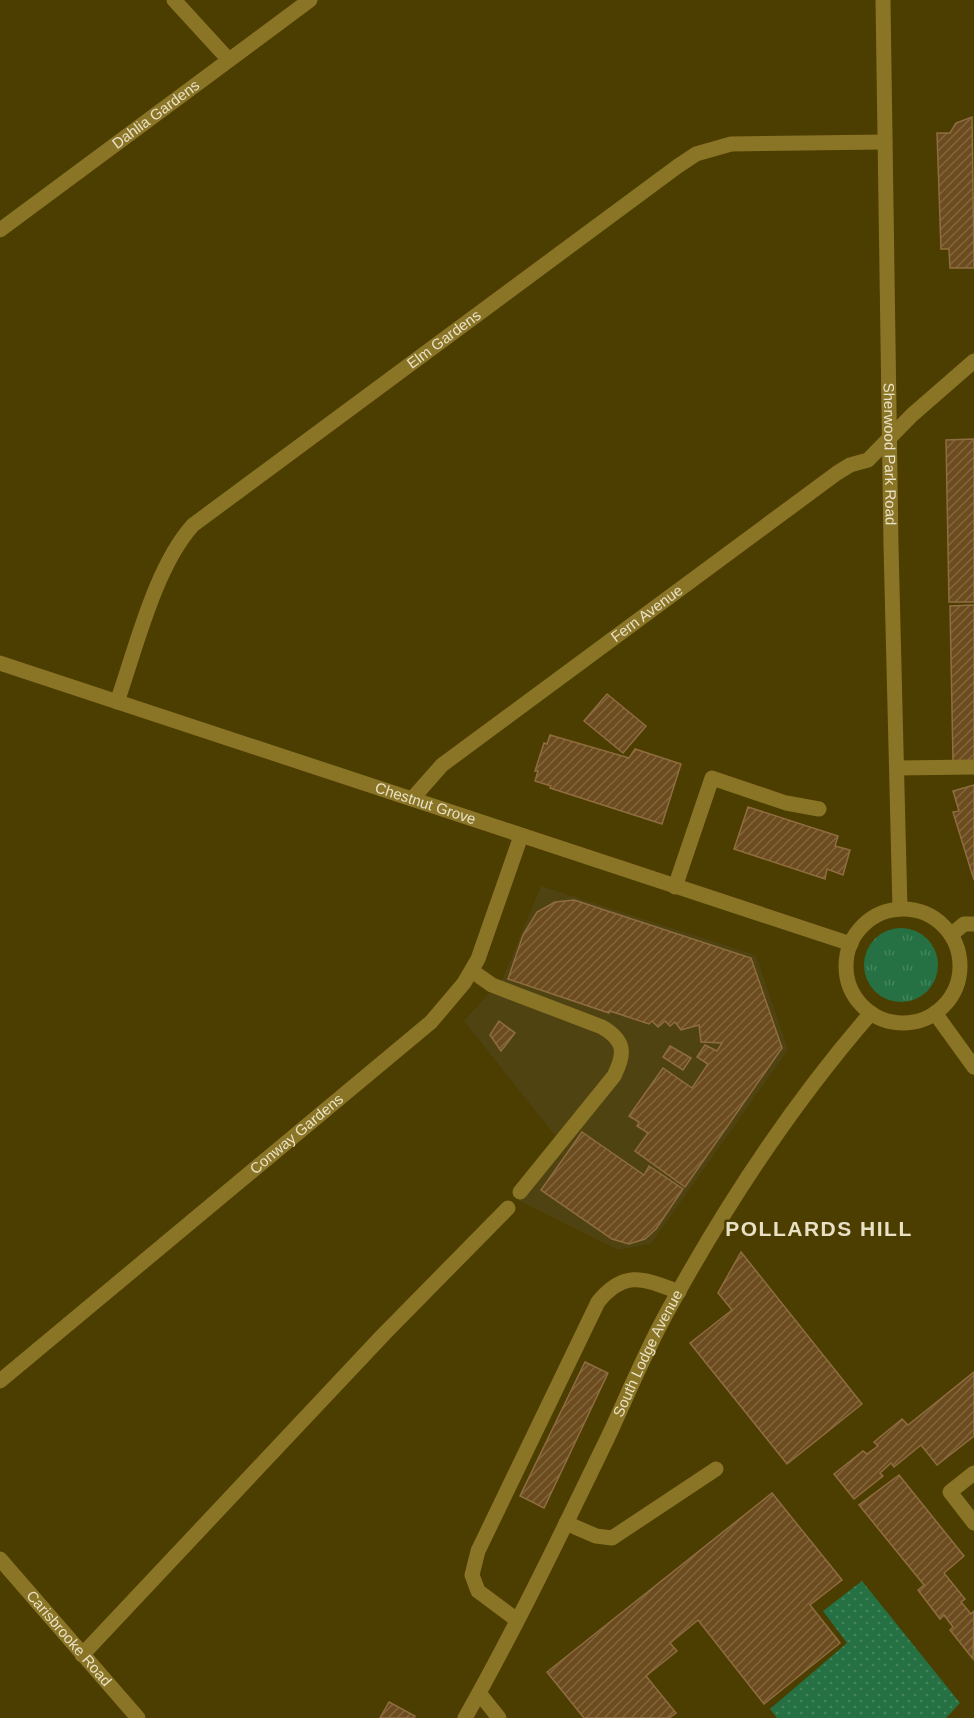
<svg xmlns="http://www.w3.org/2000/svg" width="974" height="1718" font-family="Helvetica,sans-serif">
<defs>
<pattern id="grass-tufts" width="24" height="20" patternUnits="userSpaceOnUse" patternTransform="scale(1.5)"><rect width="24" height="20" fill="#257143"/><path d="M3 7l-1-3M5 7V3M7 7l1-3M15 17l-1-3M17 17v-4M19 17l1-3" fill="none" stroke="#45855d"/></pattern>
<pattern id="park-dots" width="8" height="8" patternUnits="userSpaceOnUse" patternTransform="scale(1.5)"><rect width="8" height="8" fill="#257143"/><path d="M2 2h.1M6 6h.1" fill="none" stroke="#45855d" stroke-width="1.8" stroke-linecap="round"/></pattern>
<pattern id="building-hatch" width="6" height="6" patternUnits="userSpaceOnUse" patternTransform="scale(1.5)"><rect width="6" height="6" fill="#6c4c1e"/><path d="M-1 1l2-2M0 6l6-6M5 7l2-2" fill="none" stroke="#81663d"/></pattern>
</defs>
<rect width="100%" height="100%" fill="#4c3d00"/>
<!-- built -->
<path fill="#504312" d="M541 886 756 955 788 1050 651 1244 618 1250 518 1200 565 1148 464 1021 503 978Z"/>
<!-- grass -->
<circle fill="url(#grass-tufts)" cx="901" cy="965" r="37"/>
<!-- park -->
<path fill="url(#park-dots)" d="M862 1581 960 1703 946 1718H777L770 1709 847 1643 823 1611Z"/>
<!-- building -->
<g fill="url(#building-hatch)" stroke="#8f6d40" stroke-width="1.5">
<path d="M972 117 974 268H950L949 249H941L937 133H950L956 123Z"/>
<path d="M974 439V602H949L946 440Z"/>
<path d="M974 605V761H953L950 606Z"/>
<path d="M607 694 646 726 623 753 584 721Z"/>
<path d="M550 735 629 758 635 749 681 764 662 824 550 788 551 786 535 781 538 771H535L544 743 547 744Z"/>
<path d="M974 785V880L953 812 959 811 953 791Z"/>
<path d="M748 807 838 836 835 846 850 850 843 875 827 869 825 879 734 849Z"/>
<path d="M574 900 751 958 782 1048 685 1187 635 1151 648 1133 637 1126 639 1122 629 1116 663 1068 692 1088 708 1064 697 1057 705 1045 717 1051 722 1043 701 1042 699 1025 681 1030 675 1022 670 1026 665 1021 658 1027 652 1021 649 1024 610 1011 609 1013 508 979 523 935 537 912 555 902Z"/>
<path d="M499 1021 515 1033 501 1051 490 1035Z"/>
<path d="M670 1046 691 1058 683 1070 663 1057Z"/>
<path d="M582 1132 644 1175 649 1166 683 1189 656 1229 645 1239 629 1244 612 1239 541 1190Z"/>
<path d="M741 1252 862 1404 787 1464 690 1343 732 1310 718 1293Z"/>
<path d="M585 1362 608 1373 544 1508 520 1496Z"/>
<path d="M974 1372V1436L937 1465 921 1445 894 1467 891 1463 880 1473 883 1476 854 1499 834 1474 863 1451 867 1454 878 1446 874 1442 902 1419 908 1425Z"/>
<path d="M899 1475 964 1556 944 1573 965 1599 961 1602 971 1614 974 1611 973 1659 950 1630 953 1627 944 1615 940 1619 918 1590 924 1585 859 1505Z"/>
<path d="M772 1493 842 1580 810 1605 840 1643 764 1704 698 1620 670 1643 677 1651 646 1676 676 1713 669 1718H584L547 1672Z"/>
<path d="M389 1702 415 1716 414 1718H380Z"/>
</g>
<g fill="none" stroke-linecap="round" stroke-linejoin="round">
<!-- minor -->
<g stroke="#8a7426" stroke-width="15">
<path d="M174 0 229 60"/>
<path id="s1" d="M883 0 891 546 900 909"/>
<path id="s2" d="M0 230 310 0"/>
<path id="s3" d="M0 663 851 944"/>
<path id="s4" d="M117 702C136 648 155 567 193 525L678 166 696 154 731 144 885 142"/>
<path d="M897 768 974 767"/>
<path id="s5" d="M412 799 442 765 837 473 850 465 868 460 912 415 974 361"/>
<path d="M675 887 712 778 786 803 819 809"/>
<circle cx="903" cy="966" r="57"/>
<path d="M951 935 964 924H974"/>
<path d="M472 971 492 985 602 1027C626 1041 625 1054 614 1076L520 1192"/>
<path d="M935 1013 974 1067"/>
<path id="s6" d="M0 1381 431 1022 464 983 478 959 521 836"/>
<path d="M974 1473 950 1492 974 1523"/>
<path d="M566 1523 596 1536 612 1538 716 1469"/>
<path id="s7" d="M0 1559 138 1718"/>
<path d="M517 1620 478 1591 472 1575 478 1551 598 1302C625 1269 644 1279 679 1292"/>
<path d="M82 1655 384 1334 508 1208"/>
<path d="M479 1693 499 1718"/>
<path id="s8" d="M465 1718C517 1626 563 1530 609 1435 627 1396 644 1355 665 1316 723 1209 791 1105 871 1013"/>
</g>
</g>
<g text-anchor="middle" stroke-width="5" stroke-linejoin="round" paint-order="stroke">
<!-- street labels -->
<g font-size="15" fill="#e9e1c5" stroke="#4c3d00">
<text dy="5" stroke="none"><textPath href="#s2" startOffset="194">Dahlia Gardens</textPath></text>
<text dy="5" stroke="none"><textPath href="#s4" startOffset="506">Elm Gardens</textPath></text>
<text dy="5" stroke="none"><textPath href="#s1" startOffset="454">Sherwood Park Road</textPath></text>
<text dy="5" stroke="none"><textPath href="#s5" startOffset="300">Fern Avenue</textPath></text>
<text dy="5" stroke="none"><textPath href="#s3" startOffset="448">Chestnut Grove</textPath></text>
<text dy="5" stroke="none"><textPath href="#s6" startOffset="386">Conway Gardens</textPath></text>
<text dy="5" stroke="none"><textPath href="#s8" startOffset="408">South Lodge Avenue</textPath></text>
<text dy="5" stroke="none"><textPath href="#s7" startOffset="105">Carisbrooke Road</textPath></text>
</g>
<!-- district labels -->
<g font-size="21" font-weight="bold" letter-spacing="1.5" fill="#e9e1c5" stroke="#4c3d00">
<text x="819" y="1236">POLLARDS HILL</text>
</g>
</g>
</svg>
